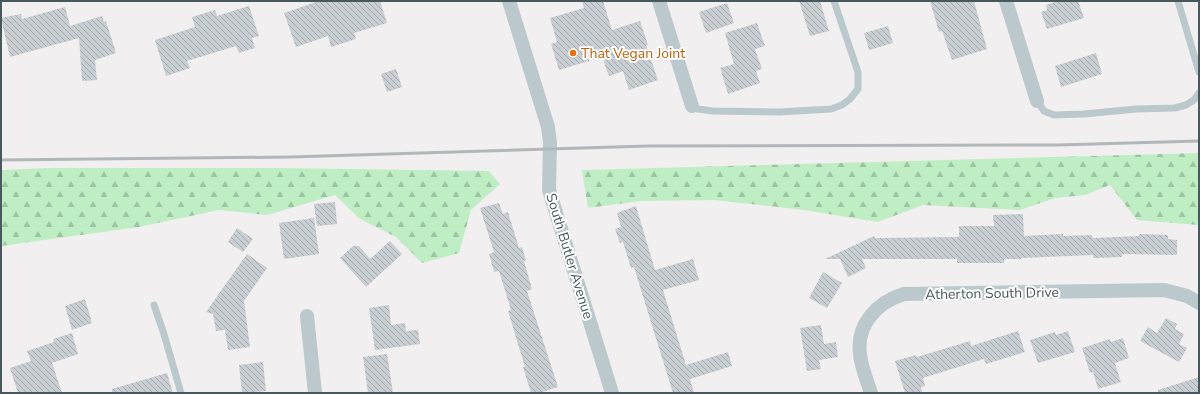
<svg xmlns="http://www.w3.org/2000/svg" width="1200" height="394" font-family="'Nunito Sans',sans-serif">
<defs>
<pattern id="forest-firs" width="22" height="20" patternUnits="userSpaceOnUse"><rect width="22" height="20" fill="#bfeec5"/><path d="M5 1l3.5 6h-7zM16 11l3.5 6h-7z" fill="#9dc4a3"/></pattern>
<pattern id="building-back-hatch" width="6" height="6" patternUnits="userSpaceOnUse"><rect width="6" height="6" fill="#c9ced2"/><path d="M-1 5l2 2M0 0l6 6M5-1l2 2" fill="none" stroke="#a5aaae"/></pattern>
</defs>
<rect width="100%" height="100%" fill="#f2eff0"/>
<!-- forest -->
<g fill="url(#forest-firs)">
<path d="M1199 153V225L1137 220 1110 185 1085 195 1055 198 1020 210 923 205 878 222 797 209 714 200 640 201 588 208 582 170Z"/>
<path d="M48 168H282L489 171 500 184 471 210 459 253 422 263 396 237 360 219 335 195 267 215 219 210 139 227 1 246V170Z"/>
</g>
<!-- building -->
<g fill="url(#building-back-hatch)">
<path d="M319 1H380L387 23 354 33 356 39 331 47 328 36 296 47 284 13Z"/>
<path d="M582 1H603L612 30 640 21 648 45H646L658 80 629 90 623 71 609 76 602 57 559 70 551 44 557 42 550 18 584 8Z"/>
<path d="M799 1H820L829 31 810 36Z"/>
<path d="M930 1H974L987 49 952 60 942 31 939 32Z"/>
<path d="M1059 1H1078L1084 18 1047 29 1041 12 1047 10 1046 5Z"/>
<path d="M727 3 734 23 706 33 699 12Z"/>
<path d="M249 6 259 36 252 38 255 48 239 53 236 46 187 61 190 68 166 76 155 40 195 27 192 17 215 10 217 16Z"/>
<path d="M65 7 70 26 102 16 104 22 106 21 116 53 95 60 97 80 82 81 79 38 10 57 1 18 21 14 22 19Z"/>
<path d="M757 23 765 46 755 49 762 69 756 71 760 83 728 94 720 68 734 64 725 33Z"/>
<path d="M888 26 893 43 869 50 864 33Z"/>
<path d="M1096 53 1102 74 1061 87 1055 66Z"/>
<path d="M396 69 402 87 387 92 381 74Z"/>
<path d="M335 202 337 224 317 226 314 204Z"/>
<path d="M499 203 503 214 508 212 519 248 522 247 526 260 524 261 532 289 527 291 558 387 539 393H531L523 367H525L508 311 511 310 499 271 494 272 489 254 494 252 480 208Z"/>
<path d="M636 206 655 270 693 259 699 280 663 290 686 365 728 352 732 366 690 379 694 393H673L636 274 634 267 631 268 623 242 620 243 615 229 621 227 617 213Z"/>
<path d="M1023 214 1024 236 1063 234V236L1092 235 1093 238 1139 236V234L1168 235V239L1177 240V255L1122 254V257L1096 258H1093V255L1021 258V259H1004V263H957V259H862L866 268 848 277 840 259H825L874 236 875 238 959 237V226H994L993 215Z"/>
<path d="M314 218 319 254 284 259 279 223Z"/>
<path d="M237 228 253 239 243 252 228 242Z"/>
<path d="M390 241 402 254 366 287 340 258 353 246H359L370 259Z"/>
<path d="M247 254 267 268 244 301 250 347 228 350 225 330 216 331 213 314 206 312Z"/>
<path d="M823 272 842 283 827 308 809 298Z"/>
<path d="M85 299 92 323 72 330 65 306Z"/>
<path d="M389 305 391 325 405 323 406 331 418 330 420 344 375 350 369 308Z"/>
<path d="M1166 318 1177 324 1175 329 1184 334 1179 344 1187 348 1179 362 1140 341 1148 327 1157 333Z"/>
<path d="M821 325 824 344 836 342 838 357 819 360 821 369 807 371 800 328Z"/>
<path d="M1018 331 1025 352 986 364 984 359 923 378 925 386 921 387 922 393H905L895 361 916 355 917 357 970 341 971 346Z"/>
<path d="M1068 331 1075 352 1038 363 1030 340 1055 332 1056 335Z"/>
<path d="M72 333 78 354 52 363 62 393H18L10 368 31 361 27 351 54 342 53 339Z"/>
<path d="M1123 338 1129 358 1115 363 1121 382 1098 389 1093 372 1090 373 1082 348 1110 339 1111 342Z"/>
<path d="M387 354 393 393H368L363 357Z"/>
<path d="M263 362 266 391 242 393 239 365Z"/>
<path d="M167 373 173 393H112V389Z"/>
<path d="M1199 377V393H1158V390Z"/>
</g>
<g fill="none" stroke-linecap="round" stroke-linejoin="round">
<!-- lane -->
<g stroke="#bbc8cc" stroke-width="7">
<path d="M1178 1 1199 72"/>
<path d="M1037 101 1044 111 1054 115 1084 114 1136 109 1175 108 1186 105 1194 100 1199 93"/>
<path d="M692 106 698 109 713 111 779 112 831 109 842 105 850 99 858 89V72L834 1"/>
<path d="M154 305 163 331 181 393"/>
</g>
<!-- street -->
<g stroke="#bbc8cc" stroke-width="14">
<path d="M509 1 548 127 550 143 549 190 612 393"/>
<path d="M659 1 692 106"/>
<path d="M1006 1 1037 101"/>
<path d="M307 316 315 393"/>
<path d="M871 393C867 380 861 367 860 354 856 325 877 302 904 294L1164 290 1187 296 1199 303"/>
</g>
<!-- rail -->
<path stroke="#b2b7b9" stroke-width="3" d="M1 160 291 157 647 146 1058 145 1199 141"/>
</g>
<!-- markers -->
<circle fill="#e8710a" stroke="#fff" stroke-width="1.5" cx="573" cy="53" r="4"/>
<g text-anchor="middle" stroke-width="4" stroke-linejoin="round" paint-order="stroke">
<!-- food labels -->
<g font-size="14" fill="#c56008" stroke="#fff" text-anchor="start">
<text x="581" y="58">That Vegan Joint</text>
</g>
<!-- street labels -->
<g font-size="14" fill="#48585c" stroke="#fff">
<text transform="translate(570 256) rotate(73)" y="5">South Butler Avenue</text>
<text transform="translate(992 293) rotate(-1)" y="5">Atherton South Drive</text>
</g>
</g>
<!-- border -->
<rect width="1200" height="394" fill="none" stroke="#48585c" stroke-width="4"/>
</svg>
